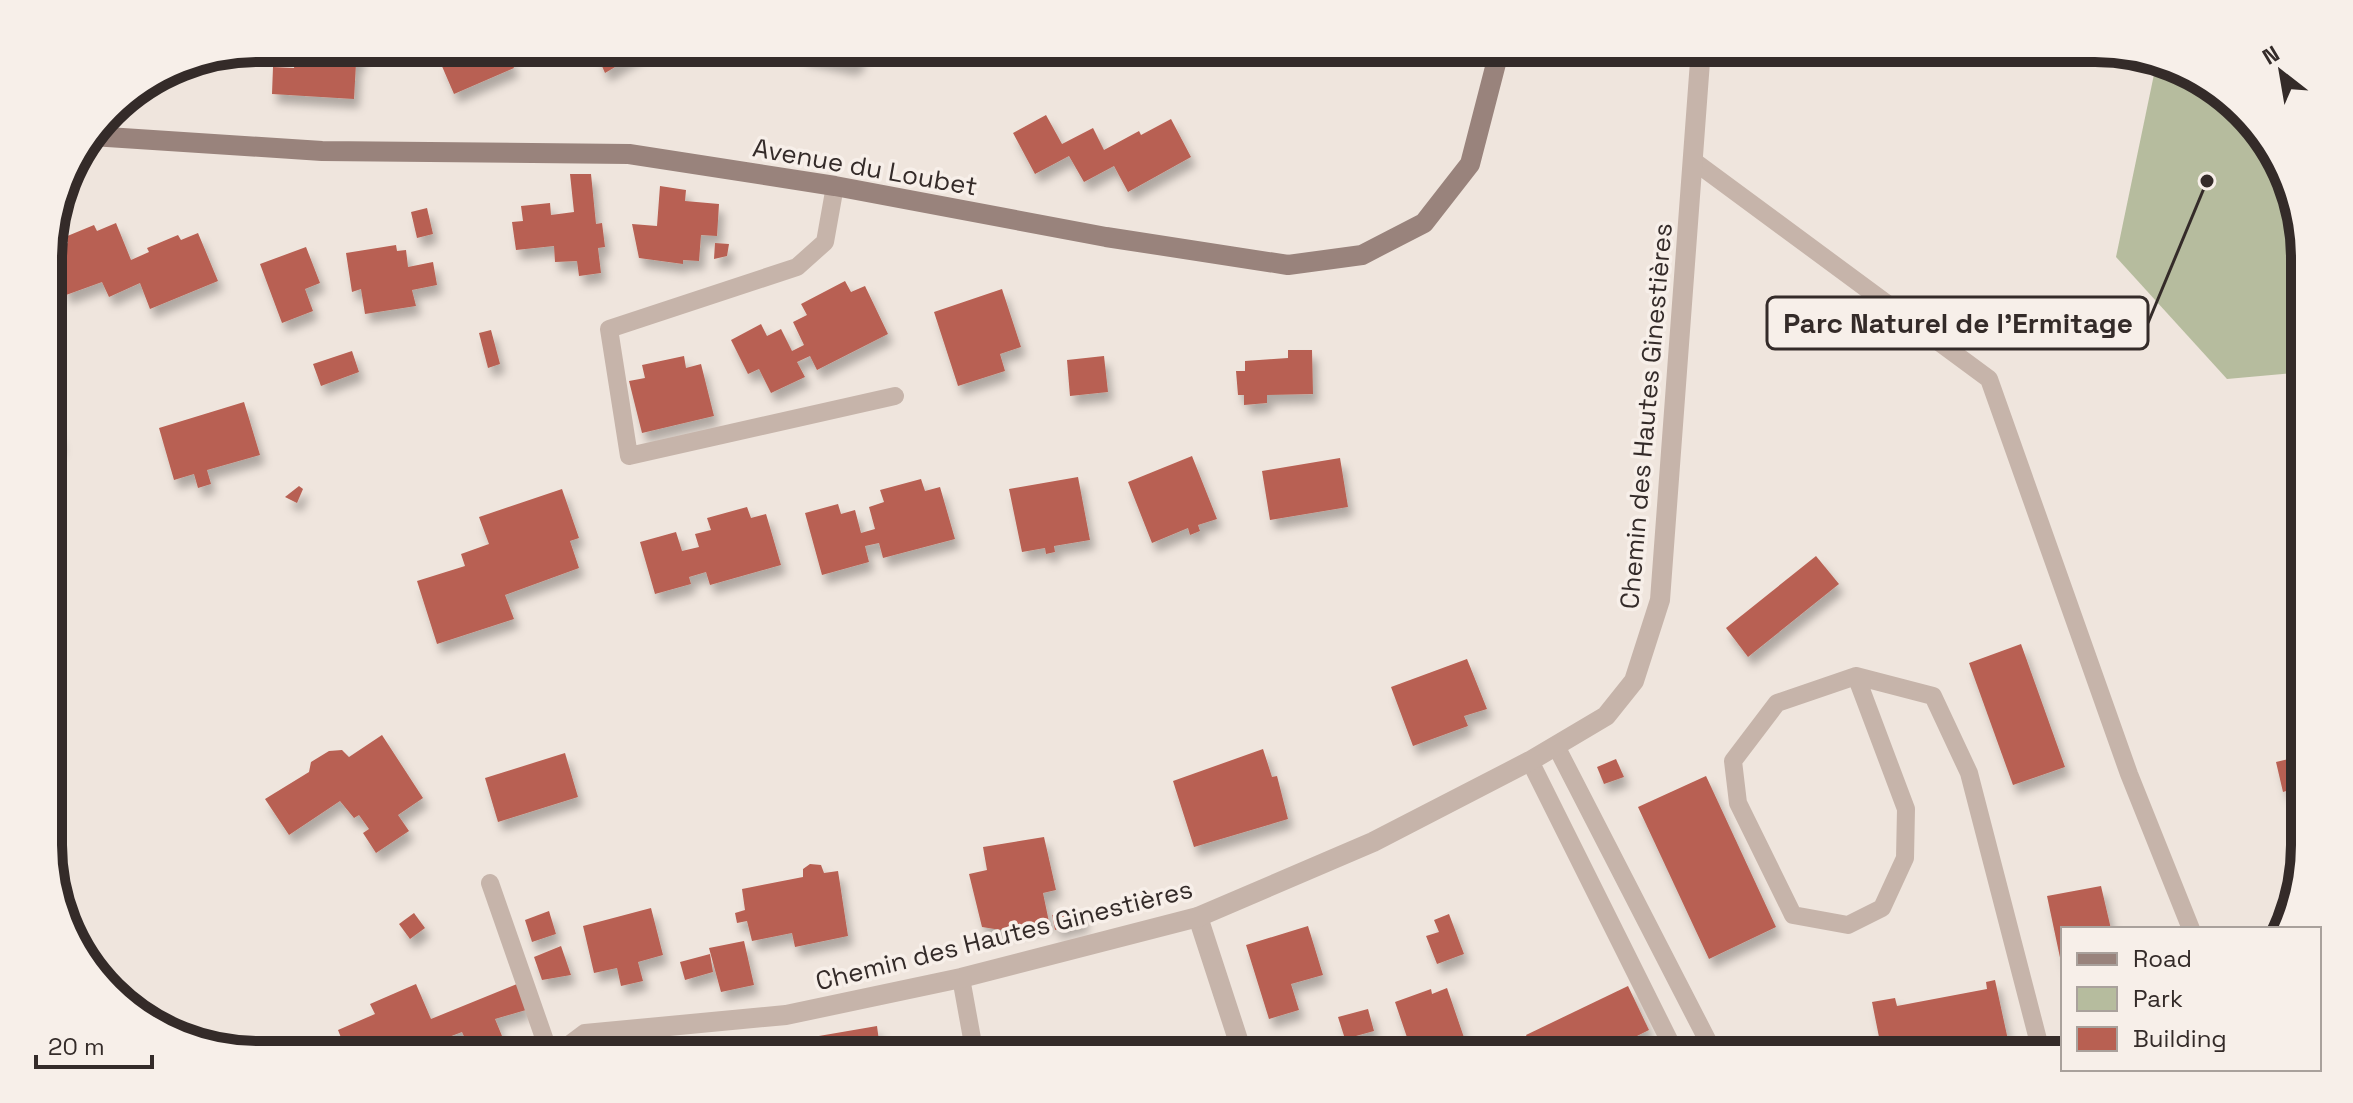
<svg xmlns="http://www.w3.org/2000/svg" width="2353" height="1103" font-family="'Space Grotesk',sans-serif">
<defs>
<filter id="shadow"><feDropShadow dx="5" dy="9" stdDeviation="4" flood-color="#0004"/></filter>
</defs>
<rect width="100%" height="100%" fill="#efe5dd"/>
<!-- green -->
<path fill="#b6bc9e" d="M2157 60 2176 64 2262 130 2303 231 2304 372 2227 379 2116 257Z"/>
<!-- building -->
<g fill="#b86052" filter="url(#shadow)">
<path d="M330 48H360V62L356 63 354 99 272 94 273 67 294 68 296 51 330 54Z"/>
<path d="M454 48H505L514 68 454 94 441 64 457 57Z"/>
<path d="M594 48H647L605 73Z"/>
<path d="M803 48H862L858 64 854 63 853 67 801 56Z"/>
<path d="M1046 115 1062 144 1093 128 1104 150 1139 131 1141 135 1171 119 1191 157 1128 192 1114 166 1084 182 1069 156 1035 174 1013 133Z"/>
<path d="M570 174H591L596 224 602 223 605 247 598 248 601 273 579 276 577 261 555 262 554 246 516 250 512 222 523 221 521 206 550 203 551 215 574 212Z"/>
<path d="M660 186 686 190 685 201 719 204 717 236 701 235 699 261 683 260V264L639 258 632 224 657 226Z"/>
<path d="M427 208 433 234 417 238 411 212Z"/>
<path d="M116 223 131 260 149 252 147 248 178 235 181 240 198 233 218 281 150 309 140 283 109 297 102 282 66 295 49 250 68 243 65 237 94 225 97 231Z"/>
<path d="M715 243 729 244 727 256 714 259Z"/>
<path d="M396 245 397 251 406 250 408 267 433 262 437 285 412 290 416 306 365 314 361 289 352 292 346 253Z"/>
<path d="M306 247 320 283 305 289 313 311 282 323 260 264Z"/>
<path d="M845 281 851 292 865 286 888 334 817 370 810 356 797 362 805 377 771 393 759 369 748 374 731 340 761 324 767 336 781 329 792 351 804 345 793 322 807 315 801 304Z"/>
<path d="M1002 289 1021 347 1000 354 1005 371 958 386 934 312Z"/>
<path d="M491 330 500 364 488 368 479 333Z"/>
<path d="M1288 350H1312L1313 394 1267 395V403L1244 405V395H1238L1236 371H1245V361L1288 358Z"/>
<path d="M352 351 359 372 321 386 313 364Z"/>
<path d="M684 356 686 368 701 364 714 416 642 433 629 381 645 378 642 365Z"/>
<path d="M1104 356 1108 392 1070 396 1067 360Z"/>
<path d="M244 402 260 455 207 470 211 484 198 488 194 474 174 480 159 428Z"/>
<path d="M49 415 60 444 49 448Z"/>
<path d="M1192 456 1217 519 1198 525 1200 531 1190 535 1188 528 1152 543 1128 482Z"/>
<path d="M1340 458 1348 507 1270 520 1262 471Z"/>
<path d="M1078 477 1090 540 1054 546 1055 552 1046 554 1045 548 1022 552 1009 489Z"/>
<path d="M921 479 925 491 940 487 955 539 883 558 879 543 865 546 869 562 822 575 805 513 838 504 841 514 855 510 861 533 875 529 869 507 884 502 880 490Z"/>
<path d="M299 486 303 489 297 503 285 497Z"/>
<path d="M562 489 579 538 570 541 579 568 505 595 514 619 437 644 417 581 465 566 461 554 489 544 479 517Z"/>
<path d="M747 507 751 518 766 514 781 565 710 585 706 572 689 577 691 584 655 594 640 542 676 532 682 551 699 547 695 534 711 530 707 518Z"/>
<path d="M1816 556 1839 584 1748 657 1726 628Z"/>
<path d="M2021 644 2065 767 2013 785 1969 663Z"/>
<path d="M1467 659 1487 709 1464 716 1468 726 1413 746 1391 687Z"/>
<path d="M382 735 423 798 398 815 409 831 376 853 363 833 369 829 359 815 354 818 340 801 289 835 265 799 309 772 311 762 329 751 342 750 349 757Z"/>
<path d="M1263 749 1272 777 1277 776 1288 819 1194 847 1173 781Z"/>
<path d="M565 753 578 797 498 822 485 778Z"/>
<path d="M2305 755V807H2304L2299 787 2283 792 2276 762Z"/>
<path d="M1616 759 1624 777 1604 784 1597 767Z"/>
<path d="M1706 776 1776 927 1709 959 1638 807Z"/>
<path d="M1044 837 1056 890 1043 893 1049 922 1001 930 982 927 969 874 987 870 983 847Z"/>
<path d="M810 864 821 865 824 873 838 871 848 936 795 947 792 933 752 941 747 921 737 923 735 913 745 910 742 889 803 877V869Z"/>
<path d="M2101 886 2111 929H2063L2062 967 2047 896Z"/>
<path d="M651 908 663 955 638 962 643 981 621 986 617 968 594 973 583 926Z"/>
<path d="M1082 909 1084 923 1055 930 1052 915Z"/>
<path d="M549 911 556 934 532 942 525 920Z"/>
<path d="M414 913 425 928 410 939 399 924Z"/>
<path d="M1449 914 1464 954 1437 964 1426 936 1439 932 1434 920Z"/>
<path d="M1308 926 1323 975 1291 984 1299 1010 1269 1019 1246 945Z"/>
<path d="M744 941 754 985 721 992 709 948Z"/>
<path d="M561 946 571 975 542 980 534 957Z"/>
<path d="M710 954 713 972 685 980 680 962Z"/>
<path d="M1995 980 2008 1040 1936 1055H1825L1880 1042 1872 1002 1895 998 1897 1006 1987 989 1986 982Z"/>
<path d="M416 984 431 1019 517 984 526 1010 495 1019 502 1036 479 1045 476 1039 467 1043 462 1032 412 1051 414 1055H348L338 1030 375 1014 370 1004Z"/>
<path d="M1628 986 1649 1030 1599 1055H1536L1526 1035Z"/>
<path d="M1447 988 1470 1055H1413L1395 1002 1431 989 1432 994Z"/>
<path d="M1368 1009 1374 1031 1345 1039 1338 1017Z"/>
<path d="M877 1026 879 1041 898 1038 902 1055H815L813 1037Z"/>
<path d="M1151 1046 1153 1055H1119V1054Z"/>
</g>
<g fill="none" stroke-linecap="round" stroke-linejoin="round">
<!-- lane -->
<g stroke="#c6b4aa" stroke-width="18">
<path d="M1695 162 1989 379 2129 774 2191 929"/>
<path d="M835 186 825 242 797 267 609 329 629 456 895 396"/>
<path d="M1856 676 1906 809 1905 858 1882 908 1848 925 1793 915 1738 803 1733 761 1777 703 1856 676 1933 696 1969 773 2042 1055"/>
<path d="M1556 746 1715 1055"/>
<path d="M1530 761 1669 1040 1641 1055"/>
<path d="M490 883 550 1055"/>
<path d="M961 978 975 1055"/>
</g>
<!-- street -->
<g stroke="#c6b4aa" stroke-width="20">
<path d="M1198 917 1243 1055"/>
<path d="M557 1055 585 1034 786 1015 961 978 1198 917 1373 842 1530 761 1606 716 1634 681 1660 600 1701 48"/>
</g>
<!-- secondary -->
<path stroke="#99837c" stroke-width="20" d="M92 136 322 151 629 154 835 186 1106 237 1288 265 1362 255 1424 223 1470 164 1500 48"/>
</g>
<g text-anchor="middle" stroke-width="7" stroke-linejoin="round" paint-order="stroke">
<!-- street labels -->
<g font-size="26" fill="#342b29" stroke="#f7efe9">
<text transform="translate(865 167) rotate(10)" y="9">Avenue du Loubet</text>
<text transform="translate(1646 416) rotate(-85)" y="9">Chemin des Hautes Ginestières</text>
<text transform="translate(1004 935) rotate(-14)" y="9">Chemin des Hautes Ginestières</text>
</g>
</g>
<!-- crop -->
<path d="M0 0H2353V1103H0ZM258 62H2095A196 196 0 0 1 2291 258V845A196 196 0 0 1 2095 1041H258A196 196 0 0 1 62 845V258A196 196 0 0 1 258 62Z" fill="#f7efe9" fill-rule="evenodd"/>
<path fill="none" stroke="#342b29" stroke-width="10" d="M258 62H2095A196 196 0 0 1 2291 258V845A196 196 0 0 1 2095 1041H258A196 196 0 0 1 62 845V258A196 196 0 0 1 258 62Z"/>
<!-- callouts -->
<path fill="none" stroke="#342b29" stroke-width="3" d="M2207 181L2148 323"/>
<circle fill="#342b29" stroke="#f7efe9" stroke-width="3" cx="2207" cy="181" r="8"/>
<rect fill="#f7efe9" stroke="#342b29" stroke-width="3" x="1767" y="297" width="381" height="52" rx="8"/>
<g font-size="28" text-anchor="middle" font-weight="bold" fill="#342b29">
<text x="1958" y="333">Parc Naturel de l'Ermitage</text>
</g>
<!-- legend -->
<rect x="2061" y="927" width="260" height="144" fill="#f7efe9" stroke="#a9a19c" stroke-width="2"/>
<rect x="2077" y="953" width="40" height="12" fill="#99837c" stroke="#a9a19c" stroke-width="2"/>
<text x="2133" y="967" font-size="24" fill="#342b29">Road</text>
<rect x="2077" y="987" width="40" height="24" fill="#b6bc9e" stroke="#a9a19c" stroke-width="2"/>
<text x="2133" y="1007" font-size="24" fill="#342b29">Park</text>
<rect x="2077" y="1027" width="40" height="24" fill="#b86052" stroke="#a9a19c" stroke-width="2"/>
<text x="2133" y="1047" font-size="24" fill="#342b29">Building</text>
<!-- north arrow -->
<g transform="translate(2281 72) rotate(329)" stroke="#f7efe9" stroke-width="6" paint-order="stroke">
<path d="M0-6L14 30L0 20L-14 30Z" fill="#342b29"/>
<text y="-12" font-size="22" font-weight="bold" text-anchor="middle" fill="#342b29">N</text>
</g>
<!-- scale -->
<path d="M36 1055v12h116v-12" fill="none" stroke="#342b29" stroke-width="4"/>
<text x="48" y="1055" font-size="24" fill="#342b29" stroke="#f7efe9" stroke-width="6" paint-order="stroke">20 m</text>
</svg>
